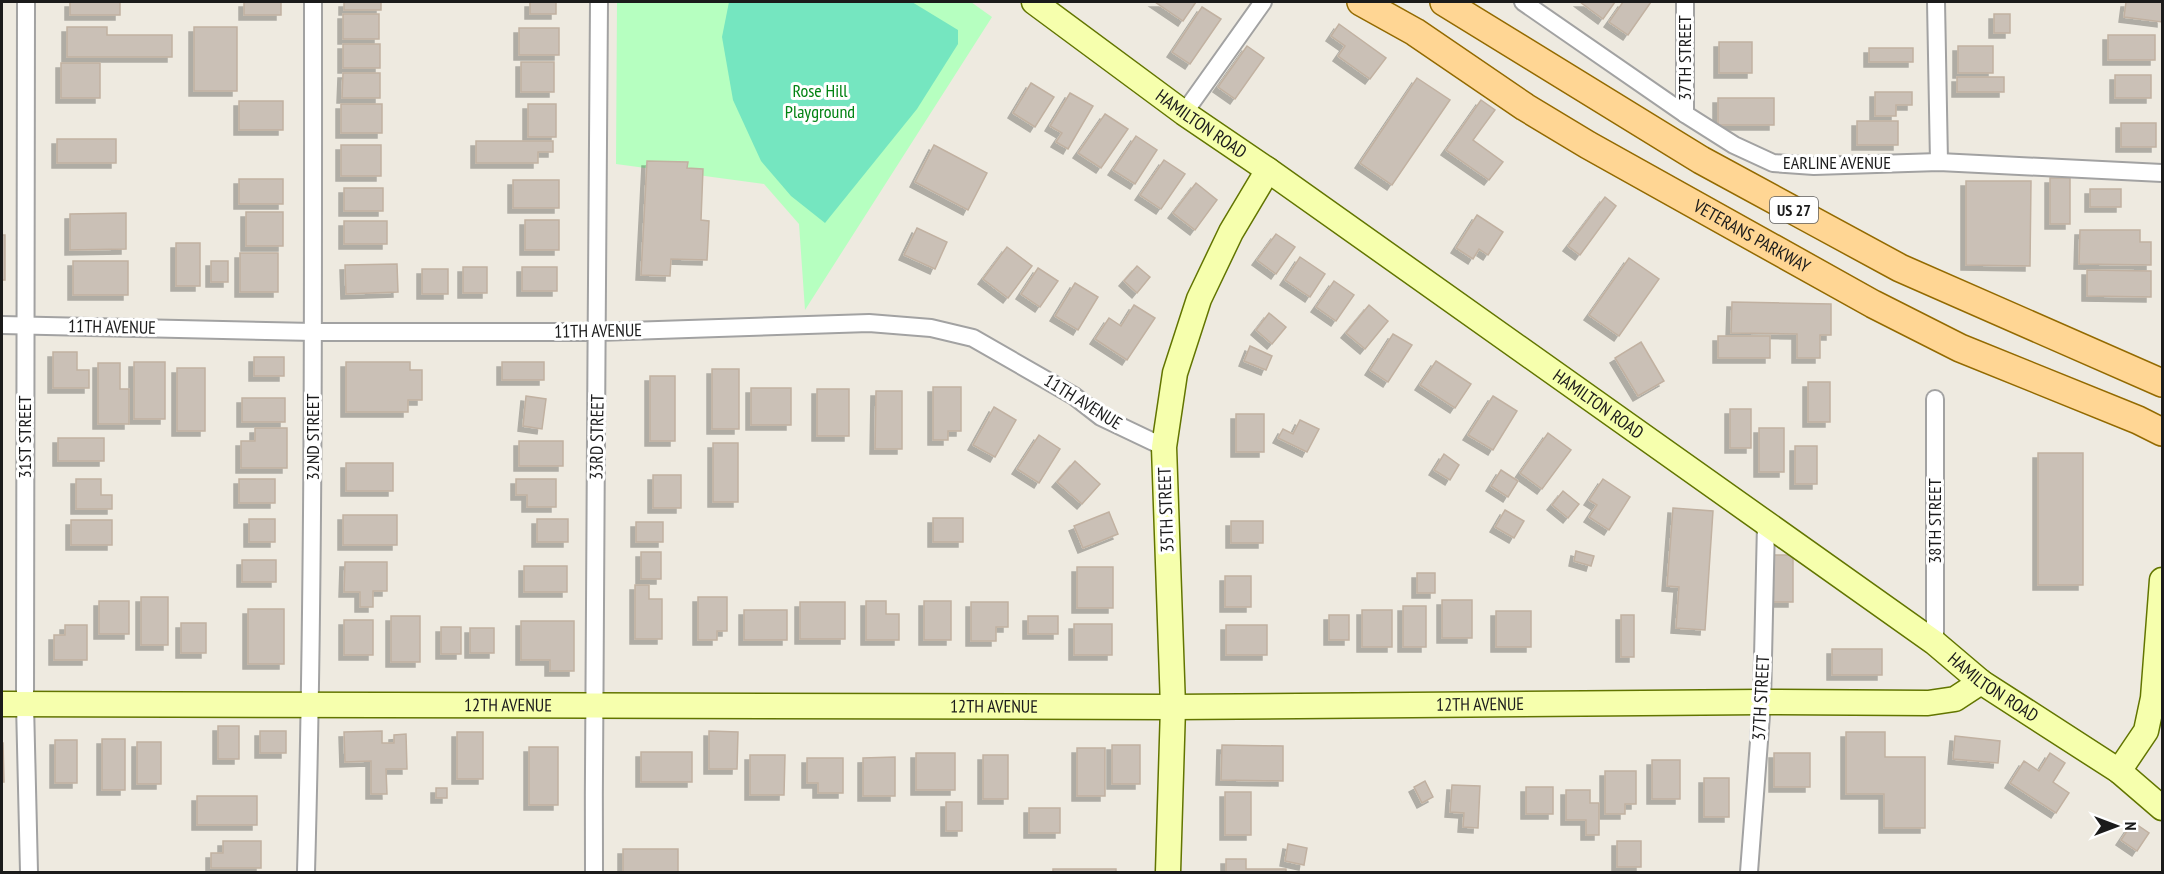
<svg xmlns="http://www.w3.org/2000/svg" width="2164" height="874" font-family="'PT Sans Narrow',sans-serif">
<defs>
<filter id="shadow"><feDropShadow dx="-5" dy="5" stdDeviation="0" flood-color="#0004"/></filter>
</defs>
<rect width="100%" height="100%" fill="#eeeae0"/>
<!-- park -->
<path fill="#b6ffc0" d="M617 2H971L992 17 805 310 799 224 764 184 616 164Z"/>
<!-- pitch -->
<path fill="#75e6c0" d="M729 2H912L958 30V44L917 109 825 223 791 196 761 161 733 100 722 37Z"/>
<!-- building -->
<g fill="#cac0b6" stroke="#c1b1a1" stroke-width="1.5" filter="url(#shadow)">
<rect x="70" y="2" width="50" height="13"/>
<rect x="244" y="2" width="37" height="13"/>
<rect x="344" y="2" width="37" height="8"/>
<rect x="530" y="2" width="26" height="12"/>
<path d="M1155 2H1196L1183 21Z"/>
<path d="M1580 2H1615L1603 19Z"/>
<path d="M1623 2H1651L1628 35 1609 22Z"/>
<path d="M2126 2H2162V22L2124 17Z"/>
<path d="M1202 7 1221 19 1190 64 1172 52Z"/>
<rect x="343" y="14" width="36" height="25"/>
<rect x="1994" y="14" width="16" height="19"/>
<path d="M1339 24 1386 58 1370 79 1338 56 1345 46 1331 36Z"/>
<path d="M67 27H107V35H172V57H67Z"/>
<rect x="194" y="27" width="43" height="64"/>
<rect x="519" y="28" width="40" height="27"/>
<rect x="2108" y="35" width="47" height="25"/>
<rect x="1719" y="42" width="33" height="31"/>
<rect x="343" y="44" width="37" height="24"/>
<path d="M1247 46 1264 58 1235 99 1218 87Z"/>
<rect x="1958" y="46" width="35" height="27"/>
<rect x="1869" y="48" width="44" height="14"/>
<rect x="521" y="62" width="33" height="30"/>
<rect x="61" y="63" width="39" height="35"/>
<path d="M343 73H380V98H342Z"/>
<rect x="2115" y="75" width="36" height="23"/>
<rect x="1957" y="77" width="47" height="15"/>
<path d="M1417 78 1450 100 1392 185 1360 163Z"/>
<path d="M1031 83 1054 97 1035 127 1013 113Z"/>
<path d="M1875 92H1912V105H1896V116H1875Z"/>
<path d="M1070 93 1093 106 1068 149 1056 142 1062 133 1050 126Z"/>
<rect x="1718" y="98" width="56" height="27"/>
<path d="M1481 100 1495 110 1473 140 1503 162 1489 180 1446 150Z"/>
<rect x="239" y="101" width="44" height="29"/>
<rect x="341" y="104" width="41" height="29"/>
<rect x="528" y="104" width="28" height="33"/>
<path d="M1105 114 1128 129 1101 168 1078 153Z"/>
<rect x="1857" y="121" width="41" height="24"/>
<rect x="2121" y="123" width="35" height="24"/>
<path d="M1136 136 1157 150 1135 184 1113 170Z"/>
<rect x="57" y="139" width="59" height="24"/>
<path d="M476 141H553V152H538V163H476Z"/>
<rect x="341" y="145" width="40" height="31"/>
<path d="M934 145 987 173 968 210 915 182Z"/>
<path d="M1164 160 1185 174 1161 209 1140 195Z"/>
<path d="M647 161 688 162 687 168 703 169 701 220 709 221 707 260 671 259 670 276 641 275Z"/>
<rect x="2050" y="178" width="20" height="46"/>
<rect x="239" y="179" width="44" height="25"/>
<rect x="513" y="180" width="46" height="28"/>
<path d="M1966 181H2031L2030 266 1966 265Z"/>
<path d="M1196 183 1217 200 1195 230 1173 213Z"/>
<rect x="344" y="188" width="39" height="23"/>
<rect x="2090" y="189" width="31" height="18"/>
<path d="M1605 197 1616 206 1580 255 1568 246Z"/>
<rect x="246" y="212" width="37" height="34"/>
<path d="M126 213V249L70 250V214Z"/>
<path d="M1477 215 1503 232 1488 255 1479 249 1473 259 1456 248Z"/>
<rect x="525" y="220" width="34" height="30"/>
<rect x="344" y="221" width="43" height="23"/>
<path d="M917 228 947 242 935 269 904 255Z"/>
<path d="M2080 230H2140V242H2151V265L2079 264Z"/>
<path d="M1276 234 1295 247 1276 274 1257 260Z"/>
<rect x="2" y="235" width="3" height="45"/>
<rect x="176" y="243" width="24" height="43"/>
<path d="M1007 247 1032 266 1008 298 983 279Z"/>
<rect x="240" y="253" width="38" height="39"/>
<path d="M1300 257 1325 274 1310 297 1285 280Z"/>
<path d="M1629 258 1659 279 1619 336 1589 315Z"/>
<rect x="73" y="261" width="55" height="34"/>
<rect x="211" y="261" width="17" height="21"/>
<path d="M397 264 398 292 346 294 345 265Z"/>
<path d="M1137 266 1150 277 1137 293 1124 281Z"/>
<rect x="463" y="267" width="24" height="26"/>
<rect x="522" y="267" width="35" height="24"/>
<path d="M1038 268 1058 281 1040 307 1021 294Z"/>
<rect x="422" y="269" width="26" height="25"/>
<path d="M2087 270 2151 271V297L2087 296Z"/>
<path d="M1334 281 1354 295 1336 321 1316 307Z"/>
<path d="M1075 283 1098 297 1078 330 1055 316Z"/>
<path d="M1732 302 1831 304V335H1820V358H1797V334L1731 333Z"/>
<path d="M1134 305 1155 318 1127 360 1095 339 1109 318 1121 326Z"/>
<path d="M1369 305 1388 321 1365 349 1346 333Z"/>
<path d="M1269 313 1286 327 1272 344 1256 330Z"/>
<path d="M1393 334 1412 345 1388 382 1370 370Z"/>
<rect x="1718" y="336" width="52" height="22"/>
<path d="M1641 342 1664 381 1638 396 1615 358Z"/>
<path d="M1250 346 1272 356 1266 370 1244 361Z"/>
<path d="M53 352H77V370H89V388H53Z"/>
<rect x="254" y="357" width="30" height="19"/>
<path d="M1436 361 1471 384 1455 408 1420 385Z"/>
<rect x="134" y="362" width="31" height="57"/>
<path d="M346 362H410V370H422V400H408V412H346Z"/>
<rect x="502" y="362" width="42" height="18"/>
<path d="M98 363H120V389H129V424H98Z"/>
<rect x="177" y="368" width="28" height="63"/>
<rect x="712" y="369" width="27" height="60"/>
<rect x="650" y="376" width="25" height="65"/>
<rect x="1808" y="382" width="22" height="40"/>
<path d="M933 387H961V431H948V440H933Z"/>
<rect x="751" y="388" width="40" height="37"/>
<rect x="817" y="389" width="32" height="47"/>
<path d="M876 391H902V449H875Z"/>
<path d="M526 396 546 399 542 429 523 426Z"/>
<path d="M1493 396 1517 411 1493 450 1468 435Z"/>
<rect x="242" y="398" width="43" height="24"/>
<path d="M994 407 1016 420 995 457 973 445Z"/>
<rect x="1730" y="409" width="21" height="39"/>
<rect x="1236" y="414" width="28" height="38"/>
<path d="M1300 420 1319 429 1307 452 1278 438 1283 429 1293 434Z"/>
<path d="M255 428H287V468H241V441H255Z"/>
<rect x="1759" y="428" width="25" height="44"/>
<path d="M1548 433 1571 450 1542 489 1520 473Z"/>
<path d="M1039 435 1060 449 1039 483 1017 469Z"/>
<rect x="58" y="438" width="46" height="23"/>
<rect x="519" y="441" width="44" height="25"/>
<rect x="713" y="443" width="25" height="59"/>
<rect x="1795" y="446" width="22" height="38"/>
<rect x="2038" y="453" width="45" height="132"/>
<path d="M1444 454 1459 465 1450 480 1434 470Z"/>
<path d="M1075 461 1100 484 1082 504 1057 482Z"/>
<rect x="346" y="463" width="47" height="28"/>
<path d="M1501 470 1518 481 1508 497 1491 486Z"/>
<rect x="653" y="475" width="28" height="33"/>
<path d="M76 479H101V495H112V509H76Z"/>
<rect x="239" y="479" width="36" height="24"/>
<path d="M516 479H556V507H527V495H516Z"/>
<path d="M1603 479 1630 497 1609 530 1589 517 1597 505 1589 500Z"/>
<path d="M1563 491 1579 504 1568 518 1552 505Z"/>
<path d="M1673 508 1713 511 1705 630 1676 628 1679 587 1667 586Z"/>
<path d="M1505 510 1524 521 1514 538 1495 527Z"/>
<path d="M1109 512 1118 534 1083 548 1074 526Z"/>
<rect x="343" y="515" width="54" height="30"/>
<rect x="933" y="518" width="30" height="24"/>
<rect x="249" y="519" width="26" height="23"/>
<rect x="537" y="519" width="31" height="23"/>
<rect x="71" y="520" width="41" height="25"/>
<rect x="1231" y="521" width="32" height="22"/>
<rect x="636" y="522" width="27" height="20"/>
<path d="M1576 551 1594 556 1591 566 1574 561Z"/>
<rect x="641" y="552" width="20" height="27"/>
<rect x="1766" y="555" width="27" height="47"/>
<rect x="242" y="560" width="34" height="22"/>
<path d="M345 562H387V591H373V607H360V592H344Z"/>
<rect x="524" y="566" width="43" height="26"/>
<rect x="1077" y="567" width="36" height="41"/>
<rect x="1417" y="573" width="18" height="20"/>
<rect x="1225" y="576" width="26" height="31"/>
<path d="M635 585H649V599H662V639H635Z"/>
<rect x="141" y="597" width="27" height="48"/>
<path d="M698 597H727V631H717V640H698Z"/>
<rect x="1442" y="600" width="30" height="38"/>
<rect x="99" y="601" width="30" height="33"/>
<path d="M866 601H886V614H899V640H866Z"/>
<rect x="924" y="601" width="27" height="39"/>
<rect x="800" y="602" width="45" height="37"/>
<path d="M971 602H1008V627H996V641H971Z"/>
<rect x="1403" y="606" width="23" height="41"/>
<rect x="248" y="609" width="36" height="55"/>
<rect x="744" y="610" width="43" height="30"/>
<rect x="1362" y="610" width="30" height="37"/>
<rect x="1496" y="611" width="35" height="36"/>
<rect x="1329" y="615" width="20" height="25"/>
<rect x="1621" y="615" width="13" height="42"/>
<rect x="391" y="616" width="29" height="46"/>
<rect x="1028" y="616" width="30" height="18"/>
<rect x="344" y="620" width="29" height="35"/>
<path d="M521 621H574V671H550V660H521Z"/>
<rect x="181" y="623" width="25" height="30"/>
<rect x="1074" y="624" width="38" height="31"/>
<path d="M65 625H87V660H54V635H65Z"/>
<rect x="1226" y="625" width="41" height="30"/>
<rect x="441" y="627" width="20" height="27"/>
<rect x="470" y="628" width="24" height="25"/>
<rect x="1832" y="649" width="50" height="26"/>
<rect x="218" y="726" width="21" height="33"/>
<rect x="260" y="731" width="26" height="22"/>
<path d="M382 731V743H394V735L406 734 407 769H386L387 794H371V761L345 762 344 732Z"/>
<path d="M709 731 738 732 737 769H709Z"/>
<rect x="457" y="732" width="26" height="47"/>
<path d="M1846 732H1885V757H1925V828H1884V794H1846Z"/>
<path d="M1955 736 2000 741 1998 763 1953 759Z"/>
<rect x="102" y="739" width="23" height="51"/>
<rect x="55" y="740" width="22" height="43"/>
<rect x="137" y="742" width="24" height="42"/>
<path d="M2 743H3L4 782H2Z"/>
<rect x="1112" y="745" width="28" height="39"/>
<path d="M1222 745 1283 746V781L1221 780Z"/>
<rect x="529" y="747" width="29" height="58"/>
<rect x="1077" y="748" width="28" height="48"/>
<rect x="641" y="752" width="51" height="30"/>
<rect x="916" y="753" width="39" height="37"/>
<rect x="1774" y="753" width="36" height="34"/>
<path d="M2050 753 2065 763 2053 782 2069 793 2056 813 2010 783 2024 761 2039 771Z"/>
<path d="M750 755H785L784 795H750Z"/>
<rect x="983" y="755" width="25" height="44"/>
<path d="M895 757V796H863V758Z"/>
<path d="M807 758H843V793H818V783H807Z"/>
<rect x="1652" y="760" width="28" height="39"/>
<path d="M1605 771H1636V804H1625V814H1605Z"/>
<rect x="1704" y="778" width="25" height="39"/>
<path d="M1425 781 1433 797 1422 803 1414 787Z"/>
<path d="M1452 785 1480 786 1478 828 1463 827 1464 813 1450 812Z"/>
<rect x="1526" y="787" width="27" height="27"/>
<rect x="436" y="788" width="11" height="10"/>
<path d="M1566 790H1590V803H1599V835H1586V820H1566Z"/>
<rect x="1225" y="792" width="26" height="43"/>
<rect x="197" y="796" width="60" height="29"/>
<rect x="946" y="802" width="16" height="29"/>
<rect x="1029" y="808" width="31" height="25"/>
<path d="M2133 822 2149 833 2137 851 2121 840Z"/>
<path d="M223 841H261V868H211V853H223Z"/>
<rect x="1617" y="841" width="24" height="26"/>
<path d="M1288 844 1307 848 1304 865 1285 861Z"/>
<rect x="623" y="849" width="55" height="23"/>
<path d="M1226 859H1246V869H1286V872H1226Z"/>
<rect x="1053" y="869" width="63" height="3"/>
</g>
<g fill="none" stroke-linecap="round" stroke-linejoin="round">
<defs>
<g id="street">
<path d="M26 2 25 704 29 872"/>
<path d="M1523 2 1685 114 1734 145 1773 163 1814 166 1939 162 2162 173"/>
<path d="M1685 2V114"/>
<path d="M1936 2 1939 162"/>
<path d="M1184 113 1263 2"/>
<path d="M2 325 314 332H598L869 323 931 328 973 338 1074 396 1101 417 1164 447"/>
<path d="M1935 399V643"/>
<path d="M306 872C314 582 313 292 313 2"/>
<path d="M594 872C593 582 598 292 599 2"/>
<path d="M1749 872 1762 702 1766 524"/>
</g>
<g id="secondary">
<path id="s1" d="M1034 2 1184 113 1268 170 1935 643 1981 682 2119 771 2162 808"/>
<path id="s2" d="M2 704 1173 707 1762 702 1928 703 1955 699 1981 682"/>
<path d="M2119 771 2146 731 2153 698 2162 580"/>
<path d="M1168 872 1173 707 1164 447 1175 373 1199 299 1231 232 1268 170"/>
</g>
<g id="primary">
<path id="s3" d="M1361 2 1415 32 1525 107 1588 145 1873 304 1960 348 2138 420 2162 432"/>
<path d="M1444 2 1701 160 1900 268 2162 383"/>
</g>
</defs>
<!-- street casing -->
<use href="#street" stroke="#a2a2a2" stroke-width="20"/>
<!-- secondary casing -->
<use href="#secondary" stroke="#627500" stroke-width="27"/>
<!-- primary casing -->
<use href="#primary" stroke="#936a00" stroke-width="30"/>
<!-- street -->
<use href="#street" stroke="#fff" stroke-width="16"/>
<!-- secondary -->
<use href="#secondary" stroke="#f6ffad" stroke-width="24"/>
<!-- primary -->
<use href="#primary" stroke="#ffd694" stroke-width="27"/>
</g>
<g text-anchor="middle" stroke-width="6" stroke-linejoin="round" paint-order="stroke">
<!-- shield labels -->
<rect fill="#fff" stroke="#5f5f5f" stroke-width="1.5" x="1770" y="197" width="48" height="26" rx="4.5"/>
<g font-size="16" font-weight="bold" fill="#1b1b1b">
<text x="1794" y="216">US 27</text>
</g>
<!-- street labels -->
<g font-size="18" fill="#1b1b1b" stroke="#fff">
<text transform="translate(1685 58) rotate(-90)" y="6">37TH STREET</text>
<text dy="6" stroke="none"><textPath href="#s1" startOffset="207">HAMILTON ROAD</textPath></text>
<text x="1837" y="169">EARLINE AVENUE</text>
<text dy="6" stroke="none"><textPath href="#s3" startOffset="456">VETERANS PARKWAY</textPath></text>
<text transform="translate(112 327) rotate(1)" y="6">11TH AVENUE</text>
<text transform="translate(598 331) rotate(-1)" y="6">11TH AVENUE</text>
<text transform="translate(1083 402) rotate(32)" y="6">11TH AVENUE</text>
<text dy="6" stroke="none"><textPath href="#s1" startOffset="693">HAMILTON ROAD</textPath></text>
<text transform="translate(25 437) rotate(-90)" y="6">31ST STREET</text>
<text transform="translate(313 437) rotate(-90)" y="6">32ND STREET</text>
<text transform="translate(597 437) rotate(-89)" y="6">33RD STREET</text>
<text transform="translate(1166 510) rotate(-92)" y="6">35TH STREET</text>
<text transform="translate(1935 521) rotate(-90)" y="6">38TH STREET</text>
<text dy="6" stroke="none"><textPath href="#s1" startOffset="1179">HAMILTON ROAD</textPath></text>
<text transform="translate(1761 698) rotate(-87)" y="6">37TH STREET</text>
<text dy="6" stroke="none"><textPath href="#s2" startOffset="506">12TH AVENUE</textPath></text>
<text dy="6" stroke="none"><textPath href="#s2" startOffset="1478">12TH AVENUE</textPath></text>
<text dy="6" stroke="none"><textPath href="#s2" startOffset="992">12TH AVENUE</textPath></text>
</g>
<!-- park labels -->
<g font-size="18" fill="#018212" stroke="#fff">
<text x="820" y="97">Rose Hill<tspan x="820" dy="21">Playground</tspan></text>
</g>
</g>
<!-- border -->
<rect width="2164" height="874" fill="none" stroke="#1b1b1b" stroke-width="6"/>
<!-- north arrow -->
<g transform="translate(2116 826) rotate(90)" stroke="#ffffff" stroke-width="4.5" paint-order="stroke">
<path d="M0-4.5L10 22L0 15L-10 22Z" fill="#1b1b1b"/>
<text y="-9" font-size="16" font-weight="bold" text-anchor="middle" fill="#1b1b1b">N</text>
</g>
</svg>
